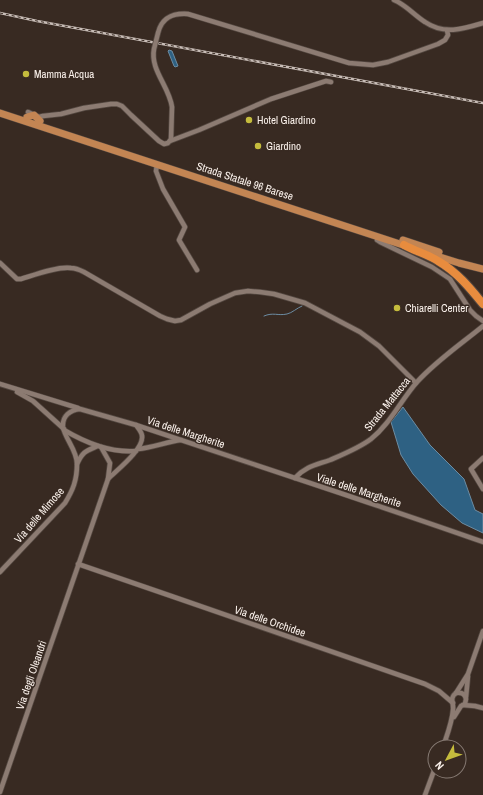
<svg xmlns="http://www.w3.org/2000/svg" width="483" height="795" font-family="'Archivo Narrow',sans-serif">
<rect width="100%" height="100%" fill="#382a22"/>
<!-- water -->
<g fill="#2e6183" stroke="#6c8ca2">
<path d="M169 50 172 51 178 66 175 67 174 66 168 51Z"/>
<path d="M403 407 430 445 464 479 475 510 483 514V533L462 523 441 505 413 474 401 455 391 422Z"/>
</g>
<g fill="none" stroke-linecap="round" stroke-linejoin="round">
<!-- stream -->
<path stroke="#6c8ca2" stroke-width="1" d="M264 316C273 312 278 316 287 314 292 313 297 308 302 306"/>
<defs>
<g id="street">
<path d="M394 0C406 5 414 15 425 22 444 35 463 29 483 23"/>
<path d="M158 33C162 17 173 13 188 14L349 63 373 65 388 62 438 44 445 40 448 35 447 30"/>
<path d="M28 112 39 117 43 116 61 114 84 108 111 104H117L122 106 131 115 159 141 164 144 168 143 171 139 172 107C169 86 150 70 154 49"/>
<path d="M170 141 199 130 271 99 326 81 331 82"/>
<path d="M157 164 156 171 163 189 185 227 179 240 197 270"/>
<path d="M378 237 377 240 380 242 432 267 450 279 470 310 476 316 483 321"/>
<path d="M0 263 17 279H21C34 275 58 266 71 268 76 268 80 270 84 272L160 316 167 319 175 321 181 320 210 304 235 293 248 291 260 292 274 294 305 303 360 332 379 346 416 383"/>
<path d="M0 384 78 408"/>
<path d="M17 392 33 401 64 429"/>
<path d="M136 425C204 447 272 470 340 493 387 509 435 525 483 542"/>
<path d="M64 430C86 443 111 453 136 451"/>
<path d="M138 449C152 448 166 442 181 440"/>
<path d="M483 458 471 469 483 489"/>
<path d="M77 464C83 451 86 451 98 446"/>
<path d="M295 478C306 466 316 465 330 460 344 454 359 448 371 439 390 424 401 400 417 382 436 361 461 344 483 326"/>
<path d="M78 564 174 597 425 684 439 691 453 703"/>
<path d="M0 572 65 503C73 490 77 480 77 464 77 450 65 439 63 427 62 416 70 410 80 409L136 425C138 428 142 432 142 436 144 449 117 470 108 479"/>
<path d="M466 697 468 676"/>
<path d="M463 705 475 706 483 708"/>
<path d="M454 717 461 706 465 704 466 699C465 694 462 692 456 693"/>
<path d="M443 747C447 735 452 723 453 710 454 703 449 698 456 693L468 674 483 631"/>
<path d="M0 792 108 479 110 463 101 447"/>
<path d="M425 795 435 768"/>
</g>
<g id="primary">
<path d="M0 113 409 247"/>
<path d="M27 117 34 115 40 121"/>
<path d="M403 240 439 252"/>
<path d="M430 254 459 263 483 269"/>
</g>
<path id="highway" d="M404 245C415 251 429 255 438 261 457 272 470 288 483 304"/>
</defs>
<!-- street casing -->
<use href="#street" stroke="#544841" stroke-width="6"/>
<!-- primary casing -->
<use href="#primary" stroke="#544841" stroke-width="8"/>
<!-- highway casing -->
<use href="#highway" stroke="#544841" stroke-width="10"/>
<!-- street -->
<use href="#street" stroke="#8c7b72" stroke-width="4.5"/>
<!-- primary -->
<use href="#primary" stroke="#c38553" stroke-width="7"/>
<!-- highway -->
<use href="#highway" stroke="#e88c3e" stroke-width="8"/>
<defs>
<path id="rail" d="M0 13 37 21 70 27 483 103"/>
</defs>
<!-- rail casing -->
<use href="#rail" stroke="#c8bdb7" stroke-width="2.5"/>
<!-- rail -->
<use href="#rail" stroke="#382a22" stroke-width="1" stroke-dasharray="3" stroke-linecap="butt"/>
<defs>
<path id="street-bridge" d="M154 49 158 33"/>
</defs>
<!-- street-bridge casing -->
<use href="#street-bridge" stroke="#544841" stroke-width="6" stroke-linecap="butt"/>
<!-- street-bridge -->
<use href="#street-bridge" stroke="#8c7b72" stroke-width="4.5"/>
</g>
<!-- markers -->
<g fill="#c5bc3d" stroke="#382a22" stroke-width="1.5">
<circle cx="26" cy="74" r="4"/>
<circle cx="249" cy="120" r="4"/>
<circle cx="258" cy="146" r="4"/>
<circle cx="397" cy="308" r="4"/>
</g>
<g text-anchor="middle" stroke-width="3" stroke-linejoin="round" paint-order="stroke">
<!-- poi labels -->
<g font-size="11" fill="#fbf2ec" stroke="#382a22" text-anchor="start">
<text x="34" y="78">Mamma Acqua</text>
<text x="257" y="124">Hotel Giardino</text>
<text x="266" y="150">Giardino</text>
<text x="405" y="312">Chiarelli Center</text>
</g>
<!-- street labels -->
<g font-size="11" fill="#fbf2ec" stroke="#382a22">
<text transform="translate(245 181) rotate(18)" y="4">Strada Statale 96 Barese</text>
<text transform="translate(387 404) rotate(-51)" y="4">Strada Mattacca</text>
<text transform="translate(186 432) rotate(18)" y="4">Via delle Margherite</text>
<text transform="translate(359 490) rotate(18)" y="4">Viale delle Margherite</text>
<text transform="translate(39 515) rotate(-49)" y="4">Via delle Mimose</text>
<text transform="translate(270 621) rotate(19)" y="4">Via delle Orchidee</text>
<text transform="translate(31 675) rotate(-71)" y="4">Via degli Oleandri</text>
</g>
</g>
<!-- north arrow -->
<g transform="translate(447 759) rotate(229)"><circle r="19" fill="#382a22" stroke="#867a73"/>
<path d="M0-3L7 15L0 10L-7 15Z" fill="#c5bc3d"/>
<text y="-6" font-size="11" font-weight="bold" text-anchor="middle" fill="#fbf2ec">N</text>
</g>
</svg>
